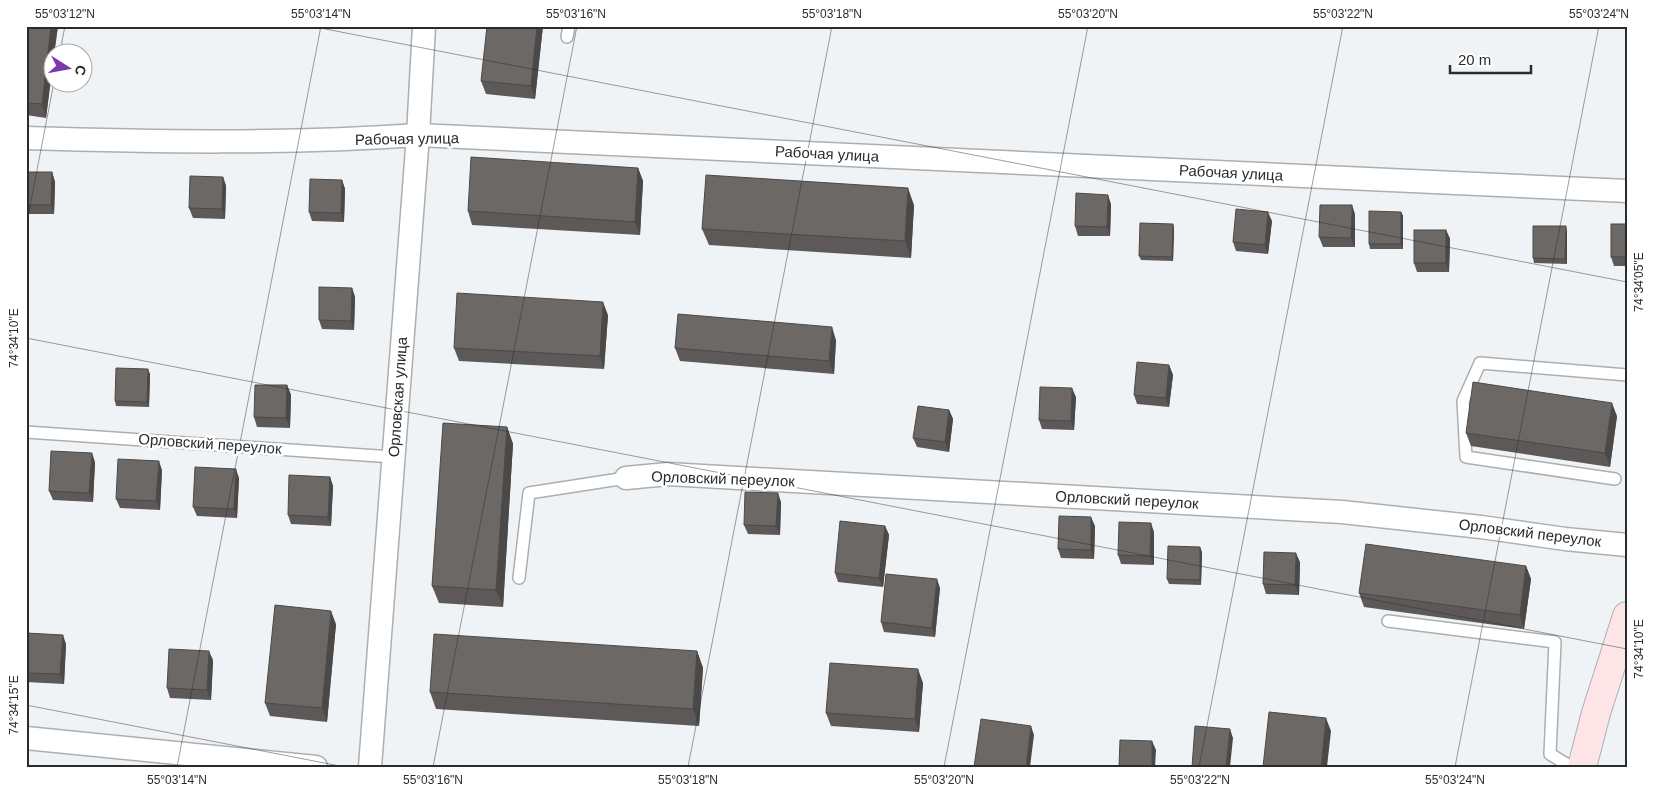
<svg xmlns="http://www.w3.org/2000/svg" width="1653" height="793" font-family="Helvetica,sans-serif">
<rect width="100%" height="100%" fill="#f0f3f6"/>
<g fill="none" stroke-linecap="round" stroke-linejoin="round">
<defs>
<g id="lane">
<path d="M567 37 569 26"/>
<path d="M26 432 393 457"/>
<path d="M1615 479 1466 457 1463 401 1480 363 1627 375"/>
<path d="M519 578 529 493 626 478"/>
<path d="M1388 621 1555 642 1550 754 1571 767"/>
</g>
<g id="street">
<path d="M26 138C157 142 287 144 418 135L1627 191"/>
<path d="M626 478 668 474 1342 512 1481 527 1565 539 1627 545"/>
<path d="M26 738 316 767"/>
<path d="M370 767 418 135 424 26"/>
</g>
<path id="secondary" d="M1582 767 1596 713 1627 616"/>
</defs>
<!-- lane casing -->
<use href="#lane" stroke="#abafb1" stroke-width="14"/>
<!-- street casing -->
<use href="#street" stroke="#abafb1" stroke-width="25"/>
<!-- secondary casing -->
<use href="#secondary" stroke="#abafb1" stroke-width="30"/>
<!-- lane -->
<use href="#lane" stroke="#fff" stroke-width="11"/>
<!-- street -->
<use href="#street" stroke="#fff" stroke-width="22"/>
<!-- secondary -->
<use href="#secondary" stroke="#fde5e7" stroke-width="28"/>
</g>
<!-- wall -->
<g fill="#5c5958">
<path d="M26 26H58L46 118 26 115Z"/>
<path d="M543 26 535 99 486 94 481 81Z"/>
<path d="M638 168 643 181 640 235 472 225 468 211Z"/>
<path d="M26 172H52L55 182 54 214H26Z"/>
<path d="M223 177 226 186 225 219 193 218 189 208Z"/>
<path d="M342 180 345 189 344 222 312 221 309 212Z"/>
<path d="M1111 204 1110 236H1078L1075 226Z"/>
<path d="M914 205 911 258 709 245 702 229Z"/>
<path d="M1401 212 1403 216V249H1370L1369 244Z"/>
<path d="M1355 214V247H1323L1319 237Z"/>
<path d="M1272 221 1268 254 1236 251 1233 242Z"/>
<path d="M1173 224 1174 229 1173 261 1141 260 1139 256Z"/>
<path d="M1627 224V266H1614L1611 257Z"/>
<path d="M1446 230 1450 239 1449 272H1417L1414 263Z"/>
<path d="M1567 231V264L1534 263 1533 258Z"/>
<path d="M352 288 355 297 354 330 322 329 319 320Z"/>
<path d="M608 315 604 369 459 361 454 348Z"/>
<path d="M836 340 834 374 680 361 675 348Z"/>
<path d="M1169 365 1173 375 1169 407 1137 404 1134 395Z"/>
<path d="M150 374 149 407 116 406 115 401Z"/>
<path d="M287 385 291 395 290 428 257 427 254 417Z"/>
<path d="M1076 397 1074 430 1042 429 1039 420Z"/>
<path d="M949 410 953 419 949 452 917 447 913 438Z"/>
<path d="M1617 416 1610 467 1471 446 1466 433Z"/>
<path d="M507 427 513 444 503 607 439 603 432 586Z"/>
<path d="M95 462 93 502 53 500 49 491Z"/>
<path d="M162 470 160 510 120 508 116 499Z"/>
<path d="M330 477 333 486 331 526 291 524 288 515Z"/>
<path d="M239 478 237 518 197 516 193 507Z"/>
<path d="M781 502 780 535 748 534 744 525Z"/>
<path d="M885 526 889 535 883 587 838 582 835 573Z"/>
<path d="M1095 526 1094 559 1061 558 1058 549Z"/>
<path d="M1154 532V565L1121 564 1118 555Z"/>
<path d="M1202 552 1201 585 1169 584 1167 579Z"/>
<path d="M1300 562 1299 595 1266 594 1263 584Z"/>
<path d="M1526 566 1531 579 1524 629 1364 607 1359 593Z"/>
<path d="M940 588 935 637 884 632 881 622Z"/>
<path d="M336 624 327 722 270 716 265 703Z"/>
<path d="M26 633 66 644 64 684 26 682Z"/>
<path d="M697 651 703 668 699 726 436 709 430 692Z"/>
<path d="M213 660 211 700 170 698 167 688Z"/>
<path d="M923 683 919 732 831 726 826 713Z"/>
</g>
<!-- shaded-wall -->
<g fill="#4b4947">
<path d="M51 26H58L54 52H52V67L46 118 42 104Z"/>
<path d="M537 26H543L535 99 531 86Z"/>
<path d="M638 168 643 181 640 235 635 222Z"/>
<path d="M52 172 55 182 54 214 51 205Z"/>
<path d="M223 177 226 186 225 219 222 209Z"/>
<path d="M342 180 345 189 344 222 341 213Z"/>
<path d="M908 188 914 205 911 258 905 241Z"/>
<path d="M1108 195 1111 204 1110 236 1107 227Z"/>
<path d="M1352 205 1355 214V247L1351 238Z"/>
<path d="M1268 212 1272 221 1268 254 1265 245Z"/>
<path d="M1401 212 1403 216V249L1401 244Z"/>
<path d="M1173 224 1174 229 1173 261 1172 257Z"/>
<path d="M1566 226 1567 231V264L1565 259Z"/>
<path d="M1446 230 1450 239 1449 272 1446 263Z"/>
<path d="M352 288 355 297 354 330 351 321Z"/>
<path d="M603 302 608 315 604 369 600 356Z"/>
<path d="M832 327 836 340 834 374 829 361Z"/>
<path d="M1169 365 1173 375 1169 407 1166 398Z"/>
<path d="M148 369 150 374 149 407 147 402Z"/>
<path d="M287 385 291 395 290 428 286 418Z"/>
<path d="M1072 388 1076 397 1074 430 1071 421Z"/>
<path d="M1612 403 1617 416 1610 467 1605 453Z"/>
<path d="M949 410 953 419 949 452 945 442Z"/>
<path d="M507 427 513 444 503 607 496 590Z"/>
<path d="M92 453 95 462 93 502 89 493Z"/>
<path d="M159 461 162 470 160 510 156 501Z"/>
<path d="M236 469 239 478 237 518 234 509Z"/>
<path d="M330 477 333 486 331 526 328 517Z"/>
<path d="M778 493 781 502 780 535 776 526Z"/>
<path d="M1091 517 1095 526 1094 559 1091 550Z"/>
<path d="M1151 523 1154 532V565L1150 556Z"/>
<path d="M885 526 889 535 883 587 879 578Z"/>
<path d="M1200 547 1202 552 1201 585 1200 580Z"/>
<path d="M1296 553 1300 562 1299 595 1295 585Z"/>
<path d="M1526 566 1531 579 1524 629 1520 615Z"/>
<path d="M937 579 940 588 935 637 932 628Z"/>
<path d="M331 611 336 624 327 722 322 708Z"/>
<path d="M63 635 66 644 64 684 60 674Z"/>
<path d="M209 651 213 660 211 700 207 690Z"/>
<path d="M697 651 703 668 699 726 693 709Z"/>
<path d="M918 669 923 683 919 732 915 719Z"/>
<path d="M1326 718 1331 731 1327 767H1321Z"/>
<path d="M1031 726 1034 735 1030 767H1026Z"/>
<path d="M1230 729 1233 738 1230 767H1226Z"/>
<path d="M1152 741 1156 750 1155 767H1152Z"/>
</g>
<!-- building -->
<g fill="#6b6866" stroke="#4b4947">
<path d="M26 26H51L42 104 26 103Z"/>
<path d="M487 26H537L531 86 481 81Z"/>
<path d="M471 157 638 168 635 222 468 211Z"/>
<path d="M26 172H52L51 205H26Z"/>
<path d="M706 175 908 188 905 241 702 229Z"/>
<path d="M190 176 223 177 222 209 189 208Z"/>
<path d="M310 179 342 180 341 213 309 212Z"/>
<path d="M1076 193 1108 195 1107 227 1075 226Z"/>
<path d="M1320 205H1352L1351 238 1319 237Z"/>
<path d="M1236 209 1268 212 1265 245 1233 242Z"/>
<path d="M1369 211 1401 212V244H1369Z"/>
<path d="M1140 223 1173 224 1172 257 1139 256Z"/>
<rect x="1611" y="224" width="16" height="33"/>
<path d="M1533 226H1566L1565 259 1533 258Z"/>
<rect x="1414" y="230" width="32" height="33"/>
<path d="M319 287 352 288 351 321 319 320Z"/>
<path d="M457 293 603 302 600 356 454 348Z"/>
<path d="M678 314 832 327 829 361 675 348Z"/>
<path d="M1137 362 1169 365 1166 398 1134 395Z"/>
<path d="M116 368 148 369 147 402 115 401Z"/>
<path d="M1473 382 1612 403 1605 453 1466 433Z"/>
<path d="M255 385H287L286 418 254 417Z"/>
<path d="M1040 387 1072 388 1071 421 1039 420Z"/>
<path d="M918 406 949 410 945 442 913 438Z"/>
<path d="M443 423 507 427 496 590 432 586Z"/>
<path d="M51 451 92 453 89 493 49 491Z"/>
<path d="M118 459 159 461 156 501 116 499Z"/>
<path d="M195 467 236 469 234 509 193 507Z"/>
<path d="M289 475 330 477 328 517 288 515Z"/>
<path d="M745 492 778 493 776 526 744 525Z"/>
<path d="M1059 516 1091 517V550L1058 549Z"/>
<path d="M840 521 885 526 879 578 835 573Z"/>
<path d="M1119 522 1151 523 1150 556 1118 555Z"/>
<path d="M1366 544 1526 566 1520 615 1359 593Z"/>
<path d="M1168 546 1200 547V580L1167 579Z"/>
<path d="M1264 552 1296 553 1295 585 1263 584Z"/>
<path d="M886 574 937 579 932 628 881 622Z"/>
<path d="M275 605 331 611 322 708 265 703Z"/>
<path d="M26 633 63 635 60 674 26 673Z"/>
<path d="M434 634 697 651 693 709 430 692Z"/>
<path d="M169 649 209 651 207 690 167 688Z"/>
<path d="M830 663 918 669 915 719 826 713Z"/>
<path d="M1269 712 1326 718 1321 767H1263Z"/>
<path d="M981 719 1031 726 1026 767H974Z"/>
<path d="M1195 726 1230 729 1226 767H1192Z"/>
<path d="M1120 740 1152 741V767H1119Z"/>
</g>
<!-- ticks -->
<path fill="none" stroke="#2a2b2c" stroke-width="1" stroke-opacity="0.45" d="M310 26 1627 282M60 52 65 26M26 227 54 82M26 338 1627 649M26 705 345 767M177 767 321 26M433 767 577 26M688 767 832 26M944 767 1088 26M1199 767 1343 26M1455 767 1599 26"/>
<g text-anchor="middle" stroke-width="5" stroke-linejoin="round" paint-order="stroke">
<!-- street labels -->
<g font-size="15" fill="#2a2b2c" stroke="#fff">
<text transform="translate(407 139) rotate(-1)" y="5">Рабочая улица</text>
<text transform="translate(827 154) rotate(3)" y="5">Рабочая улица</text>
<text transform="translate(1231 173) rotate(3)" y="5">Рабочая улица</text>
<text transform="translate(398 397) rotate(-86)" y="5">Орловская улица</text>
<text transform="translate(210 444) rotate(4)" y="5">Орловский переулок</text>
<text transform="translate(723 479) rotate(2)" y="5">Орловский переулок</text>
<text transform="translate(1127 500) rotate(3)" y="5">Орловский переулок</text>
<text transform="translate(1530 533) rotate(7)" y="5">Орловский переулок</text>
</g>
</g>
<!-- border -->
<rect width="1653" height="793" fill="none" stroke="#ffffff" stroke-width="55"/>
<!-- north arrow -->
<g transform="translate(68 68) rotate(101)"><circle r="24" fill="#ffffff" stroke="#aaaaab"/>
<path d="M0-4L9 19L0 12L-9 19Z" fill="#7b38ac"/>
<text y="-8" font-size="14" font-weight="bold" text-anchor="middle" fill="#2a2b2c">С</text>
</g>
<!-- scale -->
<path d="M1450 65v8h81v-8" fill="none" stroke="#2a2b2c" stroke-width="2.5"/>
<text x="1458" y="65" font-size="15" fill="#2a2b2c" stroke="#ffffff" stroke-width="4" paint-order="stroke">20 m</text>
<rect x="28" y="28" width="1598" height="738" fill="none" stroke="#2a2b2c" stroke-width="2"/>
<g font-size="12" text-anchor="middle" fill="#2a2b2c">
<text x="65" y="18">55°03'12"N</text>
<text x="321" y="18">55°03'14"N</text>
<text x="576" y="18">55°03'16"N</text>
<text x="832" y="18">55°03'18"N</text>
<text x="1088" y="18">55°03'20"N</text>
<text x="1343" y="18">55°03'22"N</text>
<text x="1599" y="18">55°03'24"N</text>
<text transform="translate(1639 282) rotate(-90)" y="4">74°34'05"E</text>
<text transform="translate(14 338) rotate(-90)" y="4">74°34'10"E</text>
<text transform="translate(1639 649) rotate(-90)" y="4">74°34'10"E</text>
<text transform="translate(14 705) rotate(-90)" y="4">74°34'15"E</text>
<text x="177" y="784">55°03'14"N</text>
<text x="433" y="784">55°03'16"N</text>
<text x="688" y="784">55°03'18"N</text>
<text x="944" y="784">55°03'20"N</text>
<text x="1200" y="784">55°03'22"N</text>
<text x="1455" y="784">55°03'24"N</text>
</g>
</svg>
